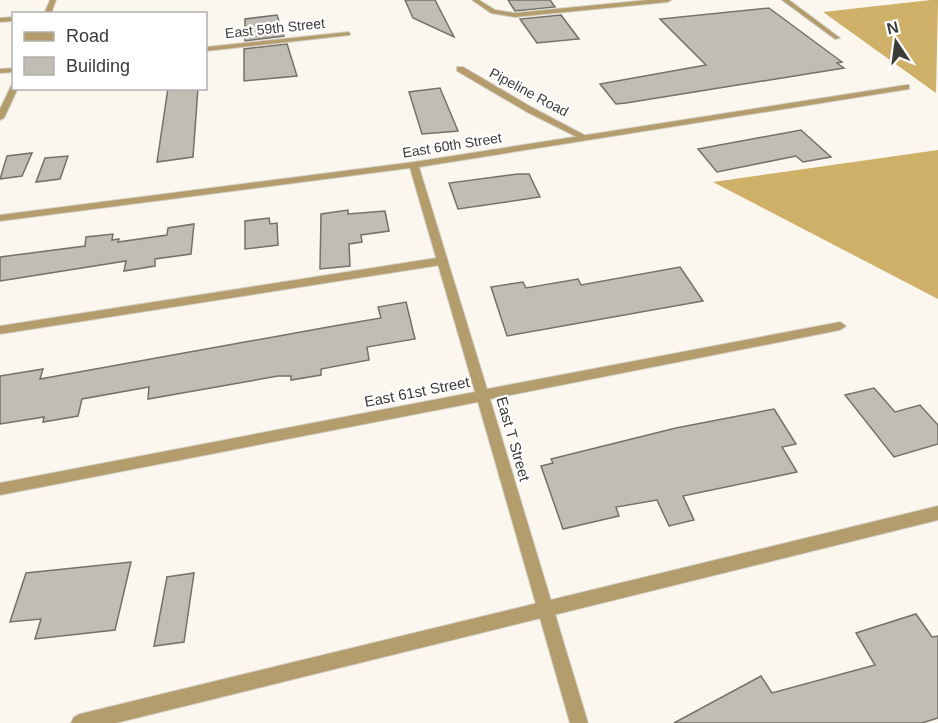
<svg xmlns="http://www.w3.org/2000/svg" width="938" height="723" font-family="Arial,sans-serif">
<rect width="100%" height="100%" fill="#fbf7ef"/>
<!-- forest -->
<g fill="#cfb068">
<path d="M938 0 936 93 823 12 931 0Z"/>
<path d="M938 150V299L713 182Z"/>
</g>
<!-- building -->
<g fill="#c0bdb4" stroke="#75716a" stroke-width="1.5">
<path d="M405 0H435L454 37 413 18Z"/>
<path d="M508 0H550L555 7 515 11Z"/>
<path d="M769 8 842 62 837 63 844 68 626 103 616 104 600 84 706 65 660 19Z"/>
<path d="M277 15 284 36 245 41V19Z"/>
<path d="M561 15 579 39 537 43 520 19Z"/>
<path d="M287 44 297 76 244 81V49Z"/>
<path d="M168 88H198L193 157 157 162Z"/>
<path d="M440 88 458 131 422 134 409 92Z"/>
<path d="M801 130 831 157 803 162 796 156 717 172 698 149Z"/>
<path d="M32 153 22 176 0 179 7 156Z"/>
<path d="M68 156 60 179 36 182 45 158Z"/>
<path d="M518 174H529L540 197 458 209 449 183Z"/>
<path d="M348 210V214L385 211 389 231 361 235 362 242 349 244 350 266 320 269 321 214Z"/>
<path d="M269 218 270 224 277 223 278 245 245 249V221Z"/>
<path d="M194 224 191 254 155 259V266L124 271 126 261 0 281V257L85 246 86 237 113 234 112 240 119 239 118 242 167 235 168 228Z"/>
<path d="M680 267 703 301 507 336 491 287 523 282 526 288 578 279 581 285Z"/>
<path d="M406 302 415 339 367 347 369 360 321 369V375L291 380V376H278L148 399 149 387 82 399 78 416 43 422 44 417 0 424V376L43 369 40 379 334 326 381 318 378 307Z"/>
<path d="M874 388 895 412 920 405 938 425V444L894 457 845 395Z"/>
<path d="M774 409 796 444 782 447 797 472 683 496 694 520 669 526 657 500 616 507 619 516 563 529 541 466 553 463 551 459 676 428Z"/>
<path d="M131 562 115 630 35 639 41 619 10 622 26 573Z"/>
<path d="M194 573 184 642 154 646 167 577Z"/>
<path d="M916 614 932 637 938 636V718L922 723H674L761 676 772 693 875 665 856 633Z"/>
</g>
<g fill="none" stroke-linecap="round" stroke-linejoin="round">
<defs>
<g id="lane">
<path d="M14 17V21L0 22V18Z"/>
<path d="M457 67H463L533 108 590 138 583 140 527 112 457 71Z"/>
<path d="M443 257 448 261 447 264 0 334V326Z"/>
<path d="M938 506V520L116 723H71L74 717 80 714Z"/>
</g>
<g id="street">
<path d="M50 0H56L51 14H44Z"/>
<path d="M472 0H479L495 10 515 13 648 0H671L668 2 515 17 491 13Z"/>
<path d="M782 0H789L840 38 835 39Z"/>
<path d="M348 32 350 33V35L206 51V47Z"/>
<path d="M14 68V72L0 73V69Z"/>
<path d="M906 85H909V89L419 167 487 389 840 322 846 326 840 330 490 399 588 723H570L478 402 0 495V483L475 392 410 168 0 221V215L414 162Z"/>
<path d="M11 86 18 88 4 118 0 120V109Z"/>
</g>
</defs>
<!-- lane casing -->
<use href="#lane" stroke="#d5d1ca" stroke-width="2"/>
<!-- street casing -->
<use href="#street" stroke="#d5d1ca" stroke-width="2"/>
<!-- lane -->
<use href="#lane" fill="#b39d6c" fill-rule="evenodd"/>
<!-- street -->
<use href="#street" fill="#b39d6c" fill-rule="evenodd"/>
</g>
<g text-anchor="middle" stroke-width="4.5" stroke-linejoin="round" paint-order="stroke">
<!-- far-street labels -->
<g font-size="14" fill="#3c3b37" stroke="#fff">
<text transform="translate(275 28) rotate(-6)" y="5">East 59th Street</text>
<text transform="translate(529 92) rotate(28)" y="5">Pipeline Road</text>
<text transform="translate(452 145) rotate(-9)" y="5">East 60th Street</text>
</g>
<!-- street labels -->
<g font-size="15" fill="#3c3b37" stroke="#fff">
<text transform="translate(417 392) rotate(-11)" y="5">East 61st Street</text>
<text transform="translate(513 439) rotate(74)" y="5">East T Street</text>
</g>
</g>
<!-- legend -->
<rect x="12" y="12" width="195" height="78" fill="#ffffff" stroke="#b1b1af" stroke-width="1.5"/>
<rect x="24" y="32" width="30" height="9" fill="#b39d6c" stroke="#b1b1af" stroke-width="1.5"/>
<text x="66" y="42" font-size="18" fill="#3c3b37">Road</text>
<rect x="24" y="57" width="30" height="18" fill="#c0bdb4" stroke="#b1b1af" stroke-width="1.5"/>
<text x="66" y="72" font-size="18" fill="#3c3b37">Building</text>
<!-- north arrow -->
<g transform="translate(896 42) rotate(347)" stroke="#ffffff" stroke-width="4.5" paint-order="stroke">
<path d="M0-4.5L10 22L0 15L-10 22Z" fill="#3c3b37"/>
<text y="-9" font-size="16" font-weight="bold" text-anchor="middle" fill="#3c3b37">N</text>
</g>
</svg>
